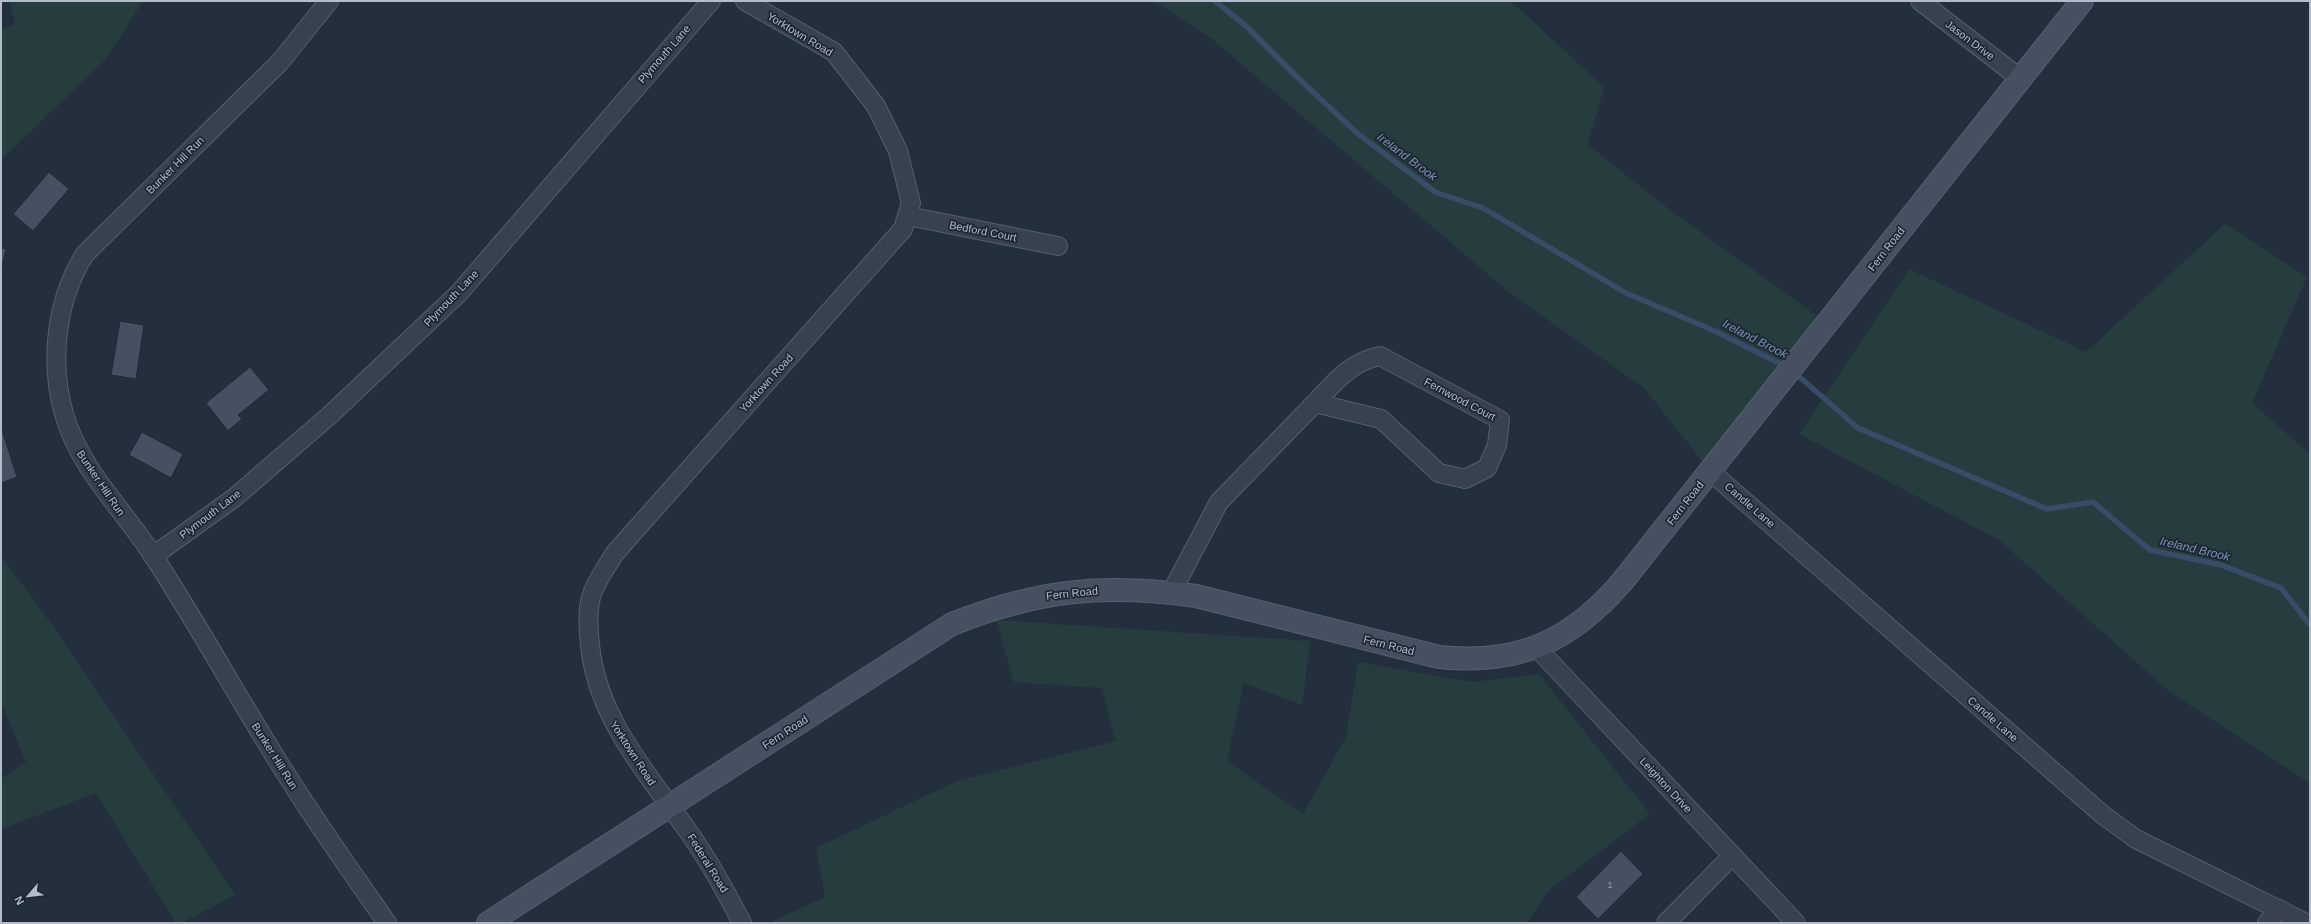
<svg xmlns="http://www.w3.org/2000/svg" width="2311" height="924" font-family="Arial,sans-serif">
<rect width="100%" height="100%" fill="#242f3e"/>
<!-- green -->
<g fill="#263c3f">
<path d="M10 1H143L105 60 1 160V29L15 24Z"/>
<path d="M1154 1H1511L1604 87 1588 145 1674 213 1827 323 1710 471 1644 388 1510 293 1212 39Z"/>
<path d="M2225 224 2307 277 2252 403 2310 454V783L2171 693 1999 540 1799 434 1909 269 2086 352Z"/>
<path d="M1 556 53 626 235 895 182 923H176L96 793 1 829V779L26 762 1 702Z"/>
<path d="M996 620 1310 641 1302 705 1244 683 1227 761 1303 814 1346 737 1358 662 1472 682 1539 674 1650 814 1548 891 1527 923H769L825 897 816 848 957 781 1116 741 1101 688 1014 682Z"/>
</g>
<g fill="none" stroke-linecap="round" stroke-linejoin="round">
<!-- stream -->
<g stroke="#394c67" stroke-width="5.5">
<path d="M1215 1 1247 27 1298 78 1357 133 1435 192 1483 208 1626 293 1715 331 1787 367"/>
<path d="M1794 372 1858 428 2047 509 2093 502 2150 550 2221 565 2281 588 2310 625"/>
</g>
</g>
<!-- building -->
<g fill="#455162" stroke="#1f2835">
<path d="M49 172 69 189 33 231 13 214Z"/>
<path d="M1 248 6 249 1 271Z"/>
<path d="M120 321 144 325 136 379 111 375Z"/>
<path d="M250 367 269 390 238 415 242 419 228 431 206 403Z"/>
<path d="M1 427 17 477 1 483Z"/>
<path d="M142 432 183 454 171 478 129 455Z"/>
<path d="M1621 851 1643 874 1598 919 1576 897Z"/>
</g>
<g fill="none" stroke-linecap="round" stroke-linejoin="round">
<defs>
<g id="street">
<path d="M329 1 280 62 85 254C56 300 49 361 64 414 80 470 124 510 154 557 203 632 245 711 293 785 323 832 355 877 387 923"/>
<path d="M1920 1 2021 79"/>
<path d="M908 216 1058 246"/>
<path d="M1380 356 1500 420 1497 445 1487 468 1465 479 1439 473 1381 419 1315 403C1335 382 1350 362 1380 356Z"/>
<path d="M1710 471 2103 815 2136 839 2306 923"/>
<path d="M153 556 234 498 330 415 459 293 711 1"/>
<path d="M1171 593 1219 502 1315 403"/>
<path d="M1536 647 1796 923"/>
<path d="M742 923C726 892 710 862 690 834 649 775 597 719 590 645 588 628 587 613 591 597 595 582 607 567 614 554L903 229 911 203 898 151 876 106 834 52 745 1"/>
<path d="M1666 923 1732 856"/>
<path d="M2267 923 2279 909"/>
</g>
<path id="secondary" d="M488 923 952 624C1038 590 1104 583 1196 596L1439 657C1518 665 1570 642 1622 582L2082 1"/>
</defs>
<!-- street casing -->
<use href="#street" stroke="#565f6c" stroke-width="20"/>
<!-- secondary casing -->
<use href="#secondary" stroke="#565f6c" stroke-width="24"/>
<!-- street -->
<use href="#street" stroke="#38414e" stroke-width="18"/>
<!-- secondary -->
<use href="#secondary" stroke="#465061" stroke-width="22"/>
</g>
<g text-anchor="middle" stroke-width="3.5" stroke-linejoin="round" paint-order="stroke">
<!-- number labels -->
<g font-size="9" fill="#98a1af">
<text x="1610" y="888">1</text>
</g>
<!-- street labels -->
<g font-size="11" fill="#b4bcc9" stroke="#1d2633">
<text transform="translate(800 34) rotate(31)" y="4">Yorktown Road</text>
<text transform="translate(1970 40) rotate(37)" y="4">Jason Drive</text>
<text transform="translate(664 54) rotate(-49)" y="4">Plymouth Lane</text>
<text transform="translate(175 165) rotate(-45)" y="4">Bunker Hill Run</text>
<text transform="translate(983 231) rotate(11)" y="4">Bedford Court</text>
<text transform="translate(1886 249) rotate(-52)" y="4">Fern Road</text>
<text transform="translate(451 298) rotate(-46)" y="4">Plymouth Lane</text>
<text transform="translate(766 383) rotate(-48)" y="4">Yorktown Road</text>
<text transform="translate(1460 399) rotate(28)" y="4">Fernwood Court</text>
<text transform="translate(101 483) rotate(56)" y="4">Bunker Hill Run</text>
<text transform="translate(1685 503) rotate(-52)" y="4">Fern Road</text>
<text transform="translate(1750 505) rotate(41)" y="4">Candle Lane</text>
<text transform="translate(210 514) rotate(-37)" y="4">Plymouth Lane</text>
<text transform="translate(1072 593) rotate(-6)" y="4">Fern Road</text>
<text transform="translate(1389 645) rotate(14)" y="4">Fern Road</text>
<text transform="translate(1993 719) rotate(41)" y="4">Candle Lane</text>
<text transform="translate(785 732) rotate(-33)" y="4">Fern Road</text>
<text transform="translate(633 753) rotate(57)" y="4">Yorktown Road</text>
<text transform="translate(275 756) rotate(58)" y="4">Bunker Hill Run</text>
<text transform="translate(1666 785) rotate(47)" y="4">Leighton Drive</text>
<text transform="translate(708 863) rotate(58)" y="4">Federal Road</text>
</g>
<!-- water labels -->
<g font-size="12" font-style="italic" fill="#7c92b1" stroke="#1d2633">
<text transform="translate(1407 157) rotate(37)" y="4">Ireland Brook</text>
<text transform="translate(1755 339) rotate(27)" y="4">Ireland Brook</text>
<text transform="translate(2195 549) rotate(13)" y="4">Ireland Brook</text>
</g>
</g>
<!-- border -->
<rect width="2311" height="924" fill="none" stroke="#b4bcc9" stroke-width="4"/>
<!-- north arrow -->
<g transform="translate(28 896) rotate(242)" stroke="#1d2633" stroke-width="3" paint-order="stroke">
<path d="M0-3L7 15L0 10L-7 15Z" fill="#b4bcc9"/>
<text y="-6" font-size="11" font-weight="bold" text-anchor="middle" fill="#b4bcc9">N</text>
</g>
</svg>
